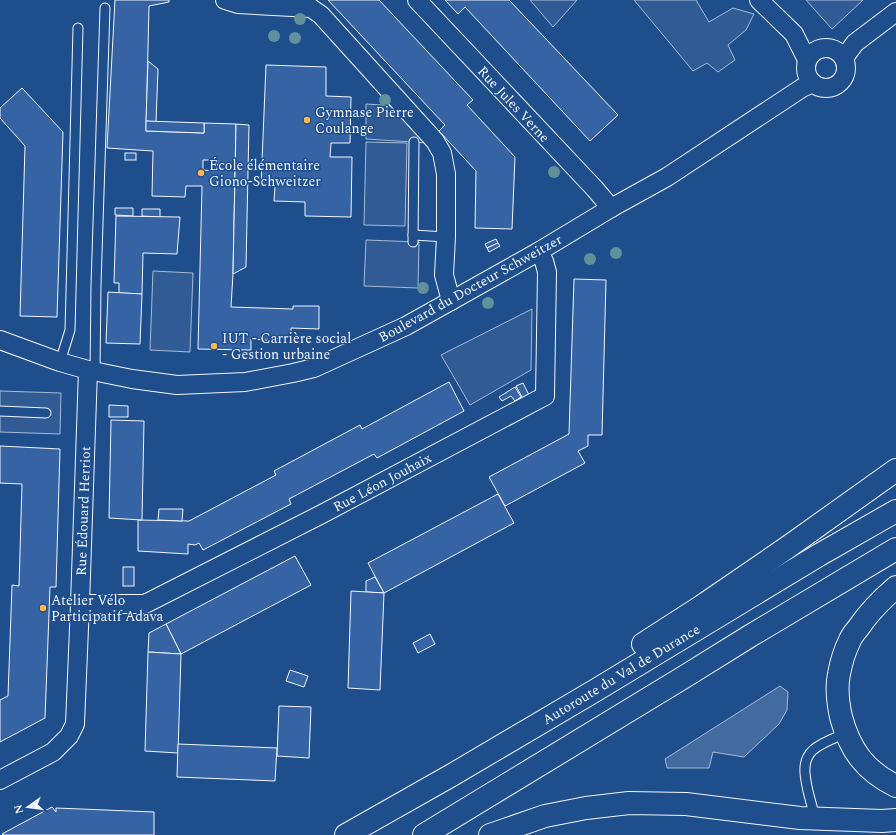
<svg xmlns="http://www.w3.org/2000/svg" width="896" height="835" font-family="Spectral,serif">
<rect width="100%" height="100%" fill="#1f4e8c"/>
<!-- built -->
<g fill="#305b95" stroke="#a8bbd7">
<path d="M530 0H577L553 27Z"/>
<path d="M634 0H696L709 22 733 8 754 14 746 30 728 45 735 60 718 72 707 63 693 71Z"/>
<path d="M806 0H863L832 29Z"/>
<path d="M366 104 399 106 427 143 366 139Z"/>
<path d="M366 142 407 143 405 226 364 225Z"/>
<path d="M366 240 419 242 418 288 364 286Z"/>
<path d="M153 271 193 273 190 352 150 350Z"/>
<path d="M532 309 531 370 470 405 441 355Z"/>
<path d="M0 391 61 393 60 434 0 432Z"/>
</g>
<!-- water -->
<path fill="#446ba0" stroke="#a8bbd7" d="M780 686 788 692 787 710 779 724 744 757 713 752 709 768H667L665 759Z"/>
<!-- building -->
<g fill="#3563a3" stroke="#f2f6ff" fill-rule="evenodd">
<path d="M115 0H169V2L149 6 146 131 204 133V123L236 124 233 274 231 307 293 309V306H319V329L291 328V337H278L277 341 251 339V350L198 349 202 186H186L185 197 152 196 153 151 107 148ZM203 160H218L217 171 203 170Z"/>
<path d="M328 0H379L473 100 467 105 515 157 512 229 475 228 476 171 439 131 445 125Z"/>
<path d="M445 0H509L618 115 590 141 465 7 458 14Z"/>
<path d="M148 61 158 69 156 122 146 121Z"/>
<path d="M266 65 326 67V96L351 97 350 143H331L330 157H352L351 217 305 216V202L274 201 275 186 261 185Z"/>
<path d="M22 88 63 132 57 317 20 316 25 146 0 118V108Z"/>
<path d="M146 121 204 123V133L146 131Z"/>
<path d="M236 124 249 125 246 267 233 274Z"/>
<rect x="125" y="153" width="11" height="7"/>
<path d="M115 208H133V216L115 215Z"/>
<path d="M142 209H160V217L142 216Z"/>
<path d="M116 216 180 217 177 254 143 253 142 294 119 293V283H114Z"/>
<path d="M496 239 498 243 487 248 485 244Z"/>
<path d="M498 243 500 246 489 252 487 248Z"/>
<path d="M574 279 606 280 602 435H588V446L578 451 585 463 505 506 489 477 569 434Z"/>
<path d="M108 292 142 294 140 344 106 343Z"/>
<path d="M449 382 464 411 377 458 374 454 289 499 291 504 203 550 199 543 195 545 188 544V554L138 551V520L189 521 276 475 274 471 360 425 362 429Z"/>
<path d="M523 383 529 395 523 399 516 386Z"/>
<path d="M515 387 521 397 515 401 511 396 502 401 499 397Z"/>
<path d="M109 405 128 406V417H109Z"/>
<path d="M111 420 144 421 142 520 109 518Z"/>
<path d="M0 446 60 449 56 587H50L45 718 0 742V700L8 696 12 585 19 586 22 484 0 483Z"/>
<path d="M498 494 514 523 384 593 368 563Z"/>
<path d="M159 509H183L182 521 158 520Z"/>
<path d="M295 556 311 585 181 654 166 624Z"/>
<rect x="123" y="567" width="11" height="19"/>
<path d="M375 577 384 593 366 592V581Z"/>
<path d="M351 591 384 593 380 690 348 688Z"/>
<path d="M166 624 181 654 148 652 149 633Z"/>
<path d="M430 634 435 644 418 653 413 643Z"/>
<path d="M148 652 181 654 178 753 145 751Z"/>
<path d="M290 670 308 676 304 687 286 681Z"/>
<path d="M279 706 311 707 309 758 277 756Z"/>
<path d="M178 744 277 748 275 781 177 777Z"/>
<path d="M52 807 56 812V808L154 812V835H3L2 834Z"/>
</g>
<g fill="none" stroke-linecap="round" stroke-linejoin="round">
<defs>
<g id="service">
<path d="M413 235 446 237"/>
<path d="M413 242 414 142"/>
<path d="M60 362 70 330 78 28"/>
<path d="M95 372 96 285 105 8"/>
<path d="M0 411 46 413"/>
<path d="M815 818C813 809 810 800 808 791 805 777 801 761 813 750 822 742 835 738 846 733"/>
</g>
<g id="minor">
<path d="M225 0 238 4 311 8 321 15 435 141 442 153 446 174V237L444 275 451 301"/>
<path d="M417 0 595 189 611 208"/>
<path d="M759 0 794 34 807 60"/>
<circle cx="826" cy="68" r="20"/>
<path d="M844 58 855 43 896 12"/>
<path d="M0 340 60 362 88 370 132 379 177 385 245 382 293 373 314 368 406 326 538 252 611 208 667 177 802 88 813 83"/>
<path d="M80 604H145L322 514 545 396 547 272 544 261 538 252"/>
<path d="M0 780 53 752 69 736 75 724 80 604 88 370"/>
</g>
<g id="motorway">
<path d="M896 587C882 599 869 612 859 627 856 631 852 635 850 640 845 650 841 663 839 674 836 688 838 703 841 717 850 750 865 771 896 786"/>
<path d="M643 644 702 606 788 547 896 470"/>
<path d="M346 835 452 775 596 690 819 555 896 511"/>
<path d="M424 835 684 677 750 636 896 549"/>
<path d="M490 835 545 816 586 808 629 803 686 804 800 818 882 821 896 820"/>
</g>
</defs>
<!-- service casing -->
<use href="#service" stroke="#f2f6ff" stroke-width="11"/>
<!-- minor casing -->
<use href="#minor" stroke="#f2f6ff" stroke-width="20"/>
<!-- motorway casing -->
<use href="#motorway" stroke="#f2f6ff" stroke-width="24"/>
<!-- service -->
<use href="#service" stroke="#1f4e8c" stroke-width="9"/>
<!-- minor -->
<use href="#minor" stroke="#1f4e8c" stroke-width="18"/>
<!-- motorway -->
<use href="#motorway" stroke="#1f4e8c" stroke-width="22"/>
</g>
<!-- trees -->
<g fill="#61919a">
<circle cx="300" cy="19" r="6"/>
<circle cx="274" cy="36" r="6"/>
<circle cx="295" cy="38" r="6"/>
<circle cx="385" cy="100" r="6"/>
<circle cx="554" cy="172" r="6"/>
<circle cx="616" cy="253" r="6"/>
<circle cx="590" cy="259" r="6"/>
<circle cx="423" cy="288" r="6"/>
<circle cx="488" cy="303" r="6"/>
</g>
<!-- markers -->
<g fill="#ffb74d" stroke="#1f4e8c" stroke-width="1.5">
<circle cx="307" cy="120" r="4"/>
<circle cx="201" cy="173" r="4"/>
<circle cx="214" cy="346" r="4"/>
<circle cx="43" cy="608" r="4"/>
</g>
<g text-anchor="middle" stroke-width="3" stroke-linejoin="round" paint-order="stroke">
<!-- street labels -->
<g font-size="14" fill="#f2f6ff" stroke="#1f4e8c">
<text transform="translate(514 104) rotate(47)" y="5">Rue Jules Verne</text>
<text transform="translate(470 288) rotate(-29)" y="5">Boulevard du Docteur Schweitzer</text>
<text transform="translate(382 482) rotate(-28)" y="5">Rue Léon Jouhaix</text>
<text transform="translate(83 511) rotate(-88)" y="5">Rue Édouard Herriot</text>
<text transform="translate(621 674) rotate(-31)" y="5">Autoroute du Val de Durance</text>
</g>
<!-- poi labels -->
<g font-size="14" fill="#f2f6ff" stroke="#1f4e8c" text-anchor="start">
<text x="315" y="117">Gymnase Pierre<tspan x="315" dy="16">Coulange</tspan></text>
<text x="209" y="170">École élémentaire<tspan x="209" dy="16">Giono-Schweitzer</tspan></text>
<text x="222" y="343">IUT - Carrière social<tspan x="222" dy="16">- Gestion urbaine</tspan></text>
<text x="51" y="605">Atelier Vélo<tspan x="51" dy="16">Participatif Adava</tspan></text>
</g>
</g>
<!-- north arrow -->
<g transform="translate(28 807) rotate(256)" stroke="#1f4e8c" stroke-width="3" paint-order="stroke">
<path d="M0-3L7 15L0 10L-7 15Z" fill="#f2f6ff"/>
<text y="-6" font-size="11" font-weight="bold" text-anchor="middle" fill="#f2f6ff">N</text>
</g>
</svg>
